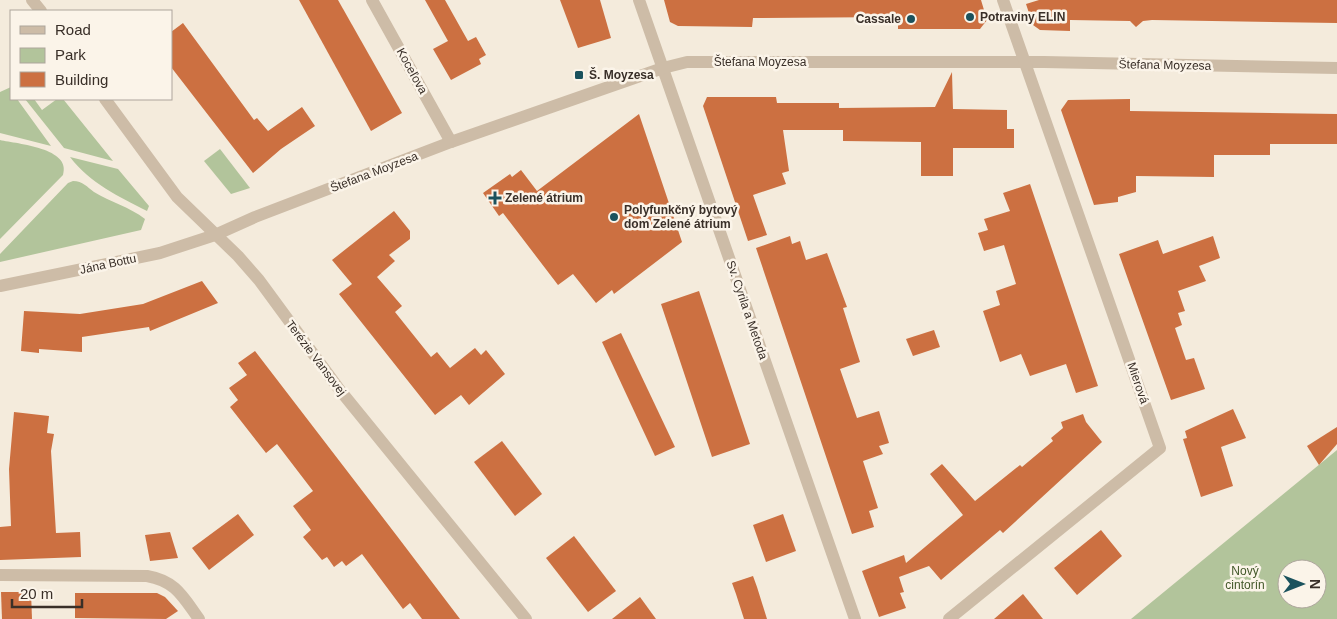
<svg xmlns="http://www.w3.org/2000/svg" width="1337" height="619" font-family="Helvetica,sans-serif">
<rect width="100%" height="100%" fill="#f4ebdc"/>
<!-- green -->
<g fill="#b2c49b" fill-rule="evenodd">
<path d="M11 87V99H17L51 146 0 133V92Z"/>
<path d="M25 99H34L42 110 57 99H63L113 161 64 148Z"/>
<path d="M0 140C18 144 72 148 63 175L0 239Z"/>
<path d="M220 149 250 188 231 194 204 161Z"/>
<path d="M70 157 118 169 149 206 147 211C118 196 91 184 70 157Z"/>
<path d="M73 181C83 181 87 187 94 192 110 202 130 207 145 219L141 230 0 262V254L68 183Z"/>
<path d="M1337 450V619H1131ZM1287 569H1317V599H1287Z"/>
</g>
<!-- building -->
<g fill="#cc7041">
<path d="M299 0H338L402 113 371 131Z"/>
<path d="M425 0H445L468 41 476 37 486 55 479 59 481 64 451 80 433 49 448 41Z"/>
<path d="M560 0H600L611 38 578 48Z"/>
<path d="M664 0H981L987 20 980 29H898V17L753 18 752 27 678 26 670 22Z"/>
<path d="M1039 0H1337V23L1152 20 1143 21 1136 27 1130 21 1070 20V31L1040 30 1033 25 1026 4Z"/>
<path d="M183 23 254 120 257 118 268 131 302 107 315 126 281 149 253 173 171 67V32Z"/>
<path d="M952 72 953 109 1007 110V129H1014V148H953V176H921V142L843 141V130H783L789 171 782 173 786 184 753 195 767 235 748 241 703 106 707 97H776L777 103H839V108L935 107Z"/>
<path d="M1130 99V111L1337 114V144H1270V155H1214V177L1136 176V192L1118 197V202L1094 205 1061 110 1068 100Z"/>
<path d="M639 114 682 242 614 294 612 290 596 303 573 274 558 285 503 213 499 216 483 193 510 174 512 177 521 170 537 191Z"/>
<path d="M1030 184 1098 386 1076 393 1066 364 1030 376 1021 354 1000 362 983 311 1000 305 996 291 1016 284 1004 245 984 251 978 233 988 230 984 219 1010 211 1003 193Z"/>
<path d="M394 211 410 231V239L389 255 395 261 377 277 402 306 395 312 431 357 437 352 450 368 475 348 481 355 486 350 505 374 469 405 461 395 435 415 339 294 352 284 332 260Z"/>
<path d="M790 236 792 244 800 241 806 260 827 253 847 307 843 308 860 362 840 369 857 418 879 411 889 443 879 446 883 454 863 461 878 508 869 511 874 527 852 534 756 248Z"/>
<path d="M1213 236 1220 258 1199 266 1206 281 1178 291 1185 311 1178 313 1182 325 1175 328 1186 360 1194 358 1205 389 1171 400 1119 254 1158 240 1163 254Z"/>
<path d="M202 281 218 303 150 331 149 327 82 337V352L39 349V353L21 351 24 311 80 314 143 304Z"/>
<path d="M699 291 750 444 712 457 661 304Z"/>
<path d="M934 330 940 347 913 356 906 339Z"/>
<path d="M621 333 675 447 655 456 602 342Z"/>
<path d="M255 351 397 536 460 619H422L410 603 403 609 362 554 346 566 342 561 334 567 327 557 322 560 303 537 311 530 293 506 313 491 277 444 266 453 230 407 238 400 229 388 247 375 238 363Z"/>
<path d="M1233 409 1246 438 1221 447 1233 486 1201 497 1183 439 1187 438 1185 431Z"/>
<path d="M14 412 49 416 47 433 54 434 51 451 56 533 80 532 81 557 0 560V527L11 526 9 469Z"/>
<path d="M1083 414 1086 422 1102 442 1003 533 1000 530 941 580 929 566 899 577 904 592 900 593 906 608 879 617 862 571 904 555 906 563 963 515 930 474 942 464 975 501 1020 465 1022 467 1053 441 1051 438 1063 428 1061 422Z"/>
<path d="M1337 427V444L1319 465 1307 446Z"/>
<path d="M502 441 542 494 515 516 474 462Z"/>
<path d="M238 514 254 535 209 570 192 548Z"/>
<path d="M783 514 796 551 766 562 753 525Z"/>
<path d="M1101 530 1122 556 1077 595 1054 568Z"/>
<path d="M170 532 178 558 150 561 145 535Z"/>
<path d="M574 536 616 591 588 612 546 558Z"/>
<path d="M753 576 757 587 767 619H744L736 594 732 583Z"/>
<path d="M1 592H31L32 619H2Z"/>
<path d="M75 593H157L165 597 178 611 166 619 75 618Z"/>
<path d="M1023 594 1043 619H994Z"/>
<path d="M640 597 656 619H612Z"/>
</g>
<g fill="none" stroke-linecap="round" stroke-linejoin="round">
<!-- street -->
<g stroke="#cdbca7" stroke-width="12">
<path d="M32 0 41 11"/>
<path d="M372 0 451 142"/>
<path d="M639 0 855 619"/>
<path d="M105 99 177 197 238 256 259 280 339 389 526 619"/>
<path d="M0 286 160 253 215 235 255 217 451 142 663 68 687 62H1044L1337 68"/>
<path d="M0 575 147 576C176 581 183 597 199 619"/>
<path d="M949 619 1160 448 1003 0"/>
</g>
</g>
<!-- markers -->
<g fill="#1b525d" stroke="#fbf4e9" stroke-width="2">
<circle cx="970" cy="17" r="5"/>
<circle cx="911" cy="19" r="5"/>
<rect x="574" y="70" width="10" height="10" rx="2.5"/>
<path d="M492.5 190.5h5v5h5v5h-5v5h-5v-5h-5v-5h5z"/>
<circle cx="614" cy="217" r="5"/>
</g>
<g text-anchor="middle" stroke-width="5" stroke-linejoin="round" paint-order="stroke">
<!-- poi labels -->
<g font-size="12" font-weight="bold" fill="#392f28" stroke="#fbf4e9" text-anchor="start">
<text x="980" y="21">Potraviny ELIN</text>
<text x="901" y="23" text-anchor="end">Cassale</text>
<text x="589" y="79">Š. Moyzesa</text>
<text x="505" y="202">Zelené átrium</text>
<text x="624" y="214">Polyfunkčný bytový<tspan x="624" dy="14">dom Zelené átrium</tspan></text>
</g>
<!-- street labels -->
<g font-size="12" fill="#392f28" stroke="#fbf4e9">
<text x="760" y="66">Štefana Moyzesa</text>
<text transform="translate(1165 65) rotate(1)" y="4">Štefana Moyzesa</text>
<text transform="translate(412 71) rotate(61)" y="4">Koceľova</text>
<text transform="translate(374 172) rotate(-21)" y="4">Štefana Moyzesa</text>
<text transform="translate(108 264) rotate(-12)" y="4">Jána Bottu</text>
<text transform="translate(747 310) rotate(71)" y="4">Sv. Cyrila a Metoda</text>
<text transform="translate(316 358) rotate(53)" y="4">Terézie Vansovej</text>
<text transform="translate(1138 383) rotate(71)" y="4">Mierová</text>
</g>
<!-- park labels -->
<g font-size="12" fill="#43582a" stroke="#fbf4e9">
<text x="1245" y="575">Nový<tspan x="1245" dy="14">cintorín</tspan></text>
</g>
</g>
<!-- legend -->
<rect x="10" y="10" width="162" height="90" fill="#fbf4e9" stroke="#ada59c"/>
<rect x="20" y="26" width="25" height="8" fill="#cdbca7" stroke="#ada59c"/>
<text x="55" y="35" font-size="15" fill="#392f28">Road</text>
<rect x="20" y="48" width="25" height="15" fill="#b2c49b" stroke="#ada59c"/>
<text x="55" y="60" font-size="15" fill="#392f28">Park</text>
<rect x="20" y="72" width="25" height="15" fill="#cc7041" stroke="#ada59c"/>
<text x="55" y="85" font-size="15" fill="#392f28">Building</text>
<!-- north arrow -->
<g transform="translate(1302 584) rotate(90)"><circle r="24" fill="#fbf4e9" stroke="#ada59c"/>
<path d="M0-4L9 19L0 12L-9 19Z" fill="#1b525d"/>
<text y="-8" font-size="14" font-weight="bold" text-anchor="middle" fill="#392f28">N</text>
</g>
<!-- scale -->
<path d="M12 599v8h70v-8" fill="none" stroke="#392f28" stroke-width="2.5"/>
<text x="20" y="599" font-size="15" fill="#392f28" stroke="#fbf4e9" stroke-width="4" paint-order="stroke">20 m</text>
</svg>
